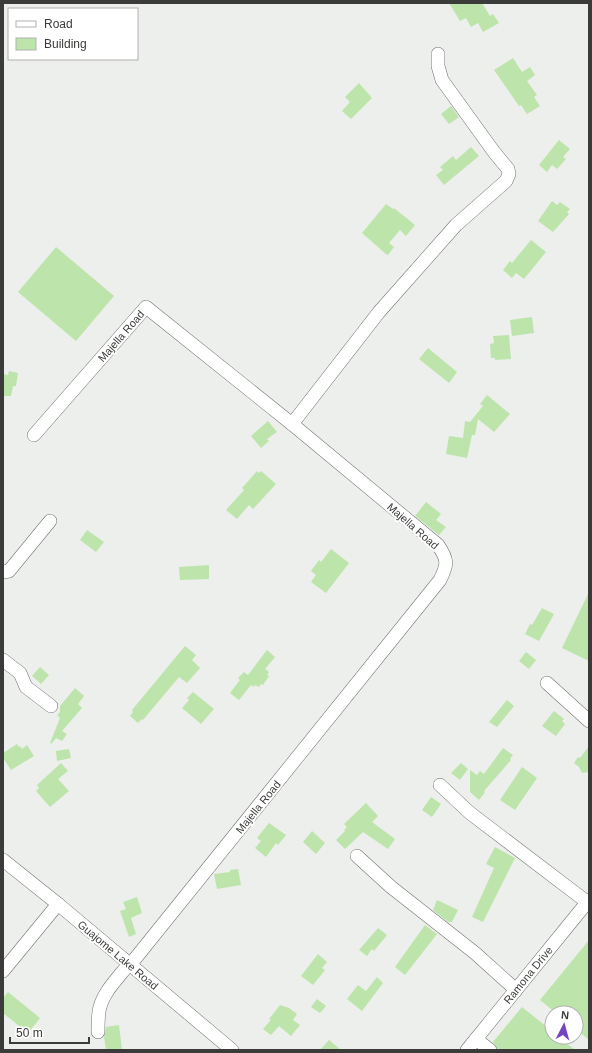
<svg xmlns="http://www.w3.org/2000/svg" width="592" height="1053" font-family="Helvetica,sans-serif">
<rect width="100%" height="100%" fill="#ecefeb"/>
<!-- building -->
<g fill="#bde5ab">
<path d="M449 3H482L490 16 493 14 499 23 483 32 478 23 471 27 466 18 460 21Z"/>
<path d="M513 58 522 72 530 67 535 75 527 81 537 95 534 97 540 106 527 114 521 105 519 106 494 70Z"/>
<path d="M359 83 372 98 351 119 342 111 350 102 345 97Z"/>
<path d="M451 106 459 117 449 124 441 114Z"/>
<path d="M559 140 570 149 563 157 566 159 557 169 552 165 547 172 539 165Z"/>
<path d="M471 147 479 156 444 185 436 175 443 170 440 167 453 156 456 160Z"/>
<path d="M552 201 557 205 560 202 570 209 567 212 569 214 553 232 538 221Z"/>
<path d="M386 204 393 209 394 208 415 225 406 236 400 230 389 243 394 247 388 255 386 254 362 233Z"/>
<path d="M531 240 546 252 524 279 516 273 512 278 503 270 510 261 512 263Z"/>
<path d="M56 247 114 296 76 341 18 292Z"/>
<path d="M532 317 534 333 512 336 510 320Z"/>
<path d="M509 335 511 359 495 360V358H491L490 344 494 343 493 336Z"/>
<path d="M428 348 457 372 449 383 419 359Z"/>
<path d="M9 371 18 373 16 386H13L11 396H3V374L8 375Z"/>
<path d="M487 395 510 414 494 432 478 419 475 435H472L467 458 446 454 449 436 463 438 465 421 470 422 483 406 480 404Z"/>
<path d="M268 421 277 432 267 439 269 441 261 448 251 436Z"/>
<path d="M257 471 259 473 261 471 276 484 253 509 249 505 237 519 226 510 244 490 242 488Z"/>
<path d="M426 502 441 514 436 520 446 527 439 535 415 516Z"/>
<path d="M87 530 104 542 96 552 80 540Z"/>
<path d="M331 549 349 563 326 593 311 582 316 575 311 571 319 560 321 562Z"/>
<path d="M209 565V579L180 580 179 567Z"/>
<path d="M589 592V661L562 648Z"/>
<path d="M542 608 554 614 539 641 525 634 530 624 532 625Z"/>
<path d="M185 646 196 655 192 660 200 668 187 683 179 677 143 720 142 719 138 723 130 716 133 712 132 710Z"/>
<path d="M267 650 275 657 265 669 269 672 267 675 269 676 263 685 261 684 259 687 255 685 254 687 251 685 239 700 230 693 240 680 238 678 244 672 248 675Z"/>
<path d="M526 652 536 660 529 669 519 661Z"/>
<path d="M40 667 49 675 41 684 32 676Z"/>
<path d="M75 688 84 696 78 704 82 708 62 731 67 734 62 741 56 738 51 744 50 743 60 718 57 715 60 712V706Z"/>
<path d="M193 692 214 709 201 724 182 708 189 700 187 698Z"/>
<path d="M507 700 514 706 497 727 489 722Z"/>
<path d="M554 711 564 719 562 721 565 724 556 736 542 726Z"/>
<path d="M17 744 19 747 20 746 22 749 27 745 34 756 11 770 3 758V753Z"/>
<path d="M589 746V772L582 773 579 767 574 763 578 757 580 758Z"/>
<path d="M503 748 513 755 510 759 511 760 484 791 485 792 479 800 470 792V770L477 775 480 771 484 774Z"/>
<path d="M69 749 71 758 57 761 56 751Z"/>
<path d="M61 763 68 771 58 779 69 791 50 807 36 791 39 788 37 785Z"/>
<path d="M461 763 468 769 460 780 451 773Z"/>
<path d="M522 767 537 778 515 810 500 800Z"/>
<path d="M431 797 441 804 432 817 422 810Z"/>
<path d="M366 803 378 816 372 822 395 839 388 849 363 832 345 849 336 840 345 831 344 830 347 827 344 824Z"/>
<path d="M269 823 286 835 278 845 276 843 266 857 255 848 261 841 257 838Z"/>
<path d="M312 831 325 843 316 854 303 842Z"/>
<path d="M495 847 515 858 483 922 472 917 494 868 486 864Z"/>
<path d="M238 869 241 885 217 889 214 874 230 872V870Z"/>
<path d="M137 897 142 913 131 918 136 934 129 937 120 911 126 909 123 902Z"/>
<path d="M437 900 458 910 452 922H448L433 910Z"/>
<path d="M425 925 437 934 405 975 395 967Z"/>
<path d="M378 928 387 935 374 951 372 949 367 956 359 950Z"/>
<path d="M589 940V1040L576 1029V1013H556L540 1000Z"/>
<path d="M318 954 327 962 322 968 325 970 313 985 301 976Z"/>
<path d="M377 977 383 983 362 1011 347 999 358 985 366 991Z"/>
<path d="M8 992 40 1018 28 1033 3 1013V998Z"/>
<path d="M317 999 326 1006 320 1013 311 1007Z"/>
<path d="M280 1005 289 1008 297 1014 293 1020 300 1025 291 1036 279 1026 271 1035 263 1029 271 1020 269 1019Z"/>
<path d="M522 1007 552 1031V1037H559L575 1050H499L498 1049 493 1042Z"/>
<path d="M119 1025 122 1050H106L104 1037 106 1027Z"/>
<path d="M329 1040 341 1050H320Z"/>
</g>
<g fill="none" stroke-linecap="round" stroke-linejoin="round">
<defs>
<g id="minor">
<path d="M292 424 379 312 456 225 506 181 509 174 508 169 494 152 442 80 438 66V54"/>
<path d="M34 435 146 307 292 424 438 545C448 560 448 564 440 580L130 965"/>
<path d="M3 572 9 571 50 521"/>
<path d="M3 660 20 673 26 687 51 706"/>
<path d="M547 683 589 721"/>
<path d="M440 785 470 813 587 902"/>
<path d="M357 856 391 887 475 953 516 990"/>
<path d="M3 860 58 904 232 1050"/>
<path d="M3 971 58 904"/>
<path d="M98 1032C98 1025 98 1019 99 1012 101 994 118 978 129 964"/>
<path d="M476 1039 490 1050"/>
<path d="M467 1050 589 900"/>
</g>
</defs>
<!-- minor casing -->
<use href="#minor" stroke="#70726f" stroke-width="14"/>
<!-- minor -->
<use href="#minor" stroke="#fff" stroke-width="13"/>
</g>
<g text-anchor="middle" stroke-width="4" stroke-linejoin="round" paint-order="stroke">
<!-- street labels -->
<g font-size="11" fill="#3b3c3a" stroke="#fff">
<text transform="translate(121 336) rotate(-49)" y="4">Majella Road</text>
<text transform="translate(413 526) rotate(41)" y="4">Majella Road</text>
<text transform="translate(258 807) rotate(-51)" y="4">Majella Road</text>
<text transform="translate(118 955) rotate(40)" y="4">Guajome Lake Road</text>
<text transform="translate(528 975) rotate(-51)" y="4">Ramona Drive</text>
</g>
</g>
<!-- border -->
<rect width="592" height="1053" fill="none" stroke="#3b3c3a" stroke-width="8"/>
<!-- legend -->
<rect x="8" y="8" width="130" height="52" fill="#ffffff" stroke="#b1b1b0"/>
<rect x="16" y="21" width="20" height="6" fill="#ffffff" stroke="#b1b1b0"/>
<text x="44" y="28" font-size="12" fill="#3b3c3a">Road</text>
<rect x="16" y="38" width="20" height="12" fill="#bde5ab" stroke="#b1b1b0"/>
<text x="44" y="48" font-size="12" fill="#3b3c3a">Building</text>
<!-- north arrow -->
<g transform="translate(564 1025) rotate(6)"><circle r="19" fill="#ffffff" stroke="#b1b1b0"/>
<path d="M0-3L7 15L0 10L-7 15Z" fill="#7346bf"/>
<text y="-6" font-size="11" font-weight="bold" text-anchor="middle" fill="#3b3c3a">N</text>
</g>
<!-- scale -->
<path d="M10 1037v6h79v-6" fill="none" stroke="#3b3c3a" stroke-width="2"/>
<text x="16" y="1037" font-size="12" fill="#3b3c3a" stroke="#ffffff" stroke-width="3" paint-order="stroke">50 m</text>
</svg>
